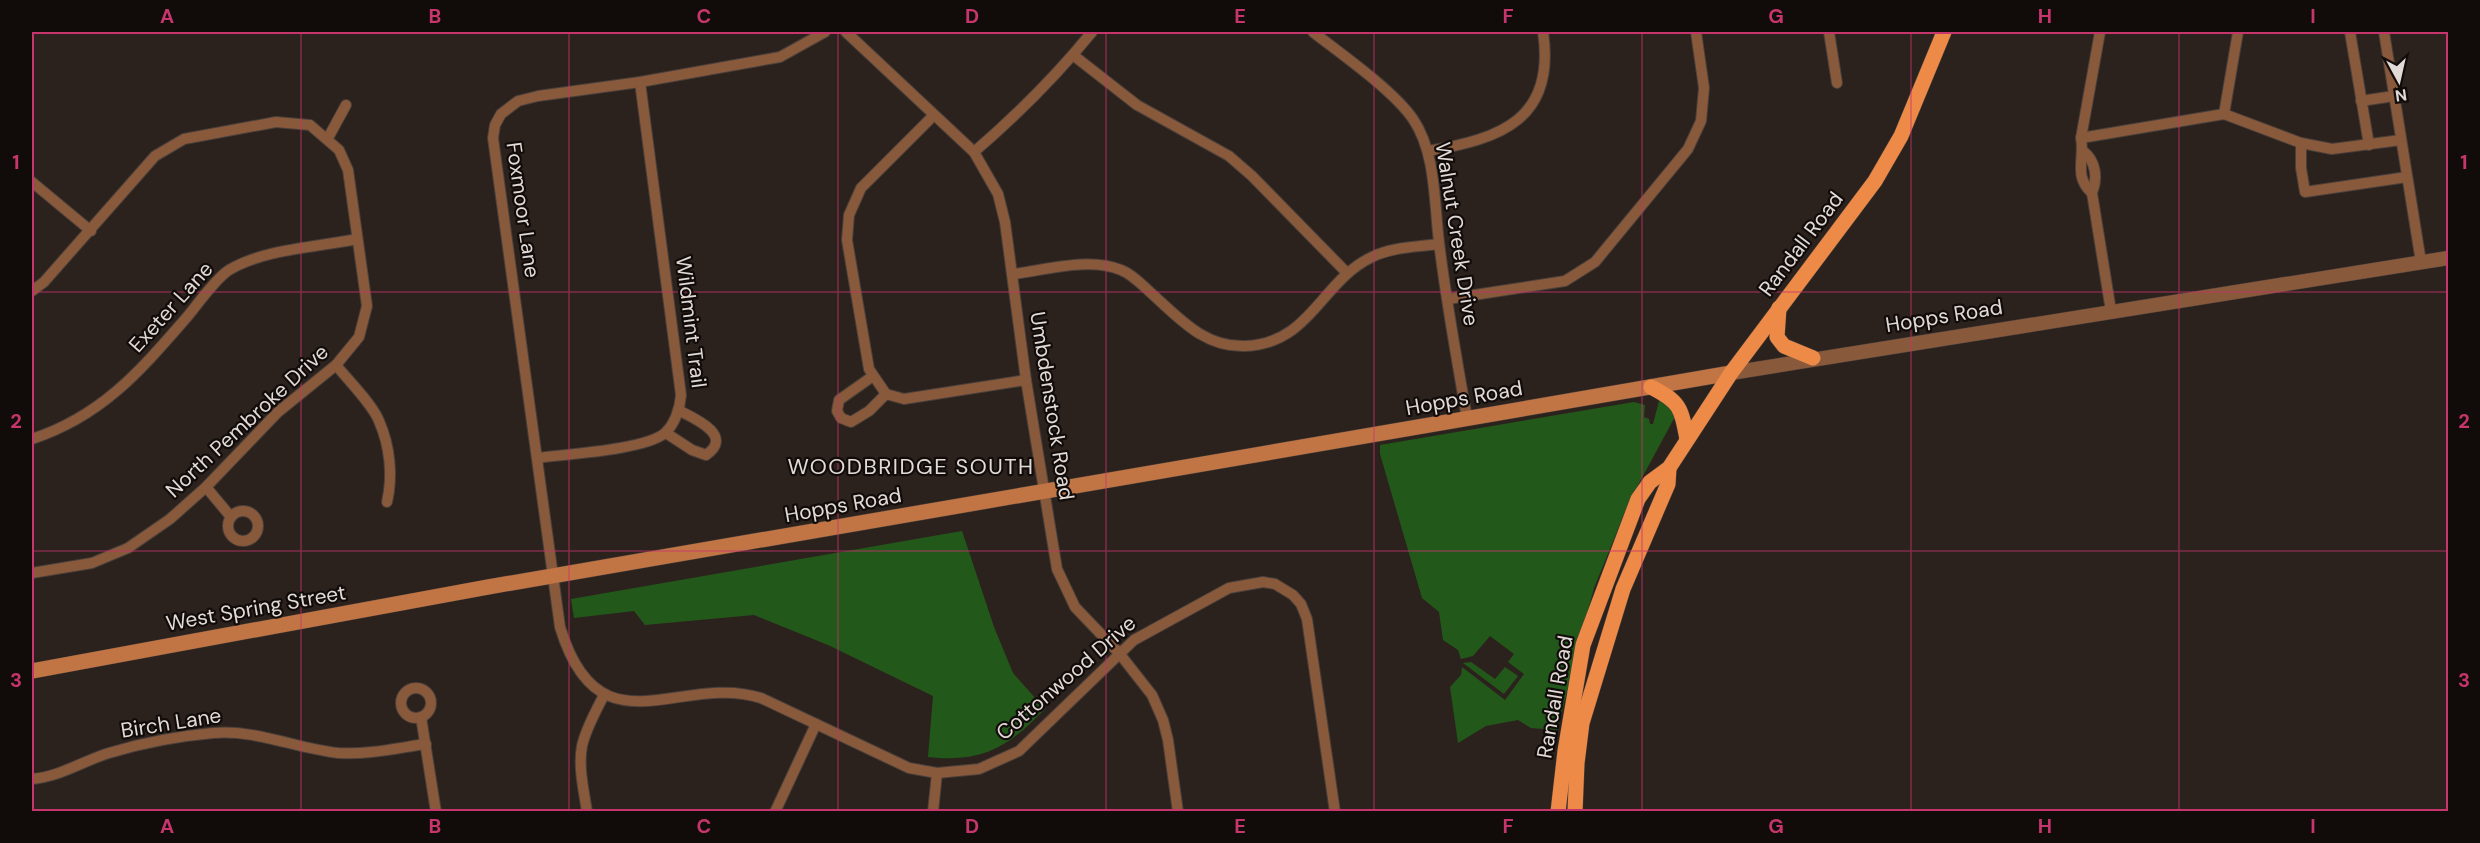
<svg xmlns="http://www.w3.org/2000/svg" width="2480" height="843" font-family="'DM Sans',sans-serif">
<rect width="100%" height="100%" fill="#2c221d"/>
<!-- green -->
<g fill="#23581b">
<path d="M1667 400 1677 413 1630 500 1594 588 1557 730 1531 728 1518 720 1486 726 1458 743 1450 687 1461 675 1462 667 1505 700 1524 674 1508 662 1514 654 1490 636 1473 656 1461 659 1458 650 1443 640 1439 612 1422 598 1380 454V445L1634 402 1645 405 1644 417 1649 419 1650 424H1653L1659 401Z"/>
<path d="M962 531 994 627 1013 673 1045 709C1008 747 983 763 928 757L933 696 828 645 754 615 645 625 634 611 574 618 571 599Z"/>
<path d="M1471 662 1495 679 1505 667 1518 676 1504 694 1463 663Z"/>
</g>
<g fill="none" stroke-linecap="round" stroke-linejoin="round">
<defs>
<g id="minor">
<path d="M825 32 780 57 640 82 538 96 518 101 501 114 495 125 493 138 560 627C599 756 680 672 761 698L909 768 937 773 979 769 1019 751 1134 640 1229 588 1263 582 1275 584 1293 595 1301 604 1307 619 1335 812"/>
<path d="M846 32 974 152 998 194 1005 222 1026 380 1057 569 1075 607 1119 653 1152 695 1163 720 1168 740 1178 812"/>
<path d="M1313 32C1341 54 1393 90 1413 119 1436 153 1434 202 1439 242 1446 301 1457 360 1467 418"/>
<path d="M1829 32 1837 83"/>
<path d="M2350 32 2369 145"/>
<path d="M2384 32 2421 262"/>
<path d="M1073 55 1137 105 1229 156 1252 176 1347 273"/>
<path d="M2361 101 2394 96"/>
<path d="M2224 114 2301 143 2332 149 2401 140"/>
<path d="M934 115 861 188 849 215 847 240 869 369 886 394 904 399 1026 380"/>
<path d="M328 138 346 105"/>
<path d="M2081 138 2224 114 2238 32"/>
<path d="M2301 143V168L2305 192 2407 177"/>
<path d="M1428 151C1501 139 1556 119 1543 32"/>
<path d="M2083 151C2096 161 2098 178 2092 193L2111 311"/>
<path d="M974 152C1017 115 1057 75 1092 32"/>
<path d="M32 182 91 231"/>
<path d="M2092 193C2073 176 2085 159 2081 138L2100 32"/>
<path d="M1013 274C1046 270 1089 257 1121 270 1132 274 1141 284 1150 292 1179 318 1204 348 1246 346 1311 343 1321 281 1372 257 1392 247 1417 247 1439 244"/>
<path d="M32 291 44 282 155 156 184 139 276 122 310 125 339 150 348 170 367 306 359 337 336 365 278 412 206 487 170 519 128 548 92 563 32 573"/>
<path d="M1448 299 1565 281 1595 262 1688 149 1701 121 1704 88 1696 32"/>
<path d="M336 365C348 380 373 405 379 421 390 446 393 476 387 502"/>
<path d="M873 376 839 400 837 411 841 418 851 422 869 411 886 394"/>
<path d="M666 433 692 450 706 455C734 436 696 419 680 411"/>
<path d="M32 439C102 416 140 371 187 317 198 304 215 279 229 270 264 249 318 247 357 239"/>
<path d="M537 458C566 454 645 450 665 433 675 424 680 408 681 395L640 82"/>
<path d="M206 487 231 517"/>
<circle cx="243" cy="526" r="15"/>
<circle cx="416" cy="703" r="15"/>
<path d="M421 717 436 812"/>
<path d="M32 779C59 777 83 761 109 753 142 743 179 736 213 733 255 729 298 749 339 753 368 755 397 748 426 744"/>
<path d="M587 812C584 791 578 767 582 746 586 728 596 711 604 695"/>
<path d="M775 812 816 724"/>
<path d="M933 812 937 773"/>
</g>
<path id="tertiary" d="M1731 373 2448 258"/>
<path id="secondary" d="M32 671 488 587 1731 373"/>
<g id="primary">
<path d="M1779 308 1777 337 1784 346 1813 358"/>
<path d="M1651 387C1680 402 1681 407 1687 439"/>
<path d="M1558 812 1565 751 1583 645 1638 499 1650 482 1669 468 1731 373 1875 181 1901 136 1944 32"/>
<path d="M1575 812 1577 763 1582 723 1623 589 1668 484 1669 468"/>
</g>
</defs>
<!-- minor casing -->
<use href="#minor" stroke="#493f3b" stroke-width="12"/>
<!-- tertiary casing -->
<use href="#tertiary" stroke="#493f3b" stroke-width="15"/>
<!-- secondary casing -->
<use href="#secondary" stroke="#493f3b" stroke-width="16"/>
<!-- primary casing -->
<use href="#primary" stroke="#493f3b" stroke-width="16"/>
<!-- minor -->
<use href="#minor" stroke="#88593b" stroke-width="10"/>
<!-- tertiary -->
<use href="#tertiary" stroke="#88593b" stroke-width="14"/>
<!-- secondary -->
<use href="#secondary" stroke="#c17544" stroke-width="15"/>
<!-- primary -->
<use href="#primary" stroke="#ed8a48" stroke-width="15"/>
</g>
<!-- grid -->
<path fill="none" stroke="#c7356d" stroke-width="1.5" stroke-opacity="0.55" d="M301 32V812M569 32V812M838 32V812M1106 32V812M1374 32V812M1642 32V812M1911 32V812M2179 32V812M32 292H2448M32 551H2448"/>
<g text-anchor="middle" stroke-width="4.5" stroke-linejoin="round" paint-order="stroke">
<!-- street labels -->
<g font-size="21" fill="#e1dad6" stroke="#110c0a">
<text transform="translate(523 210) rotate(82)" y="7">Foxmoor Lane</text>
<text transform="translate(1457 234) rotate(81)" y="7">Walnut Creek Drive</text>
<text transform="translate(1801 244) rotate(-53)" y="7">Randall Road</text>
<text transform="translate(171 307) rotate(-48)" y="7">Exeter Lane</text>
<text transform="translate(1944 316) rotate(-9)" y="7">Hopps Road</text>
<text transform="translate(691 322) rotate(83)" y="7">Wildmint Trail</text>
<text transform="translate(1464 398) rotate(-10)" y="7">Hopps Road</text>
<text transform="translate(1052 406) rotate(81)" y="7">Umbdenstock Road</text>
<text transform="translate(247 421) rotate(-43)" y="7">North Pembroke Drive</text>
<text transform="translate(843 505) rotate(-10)" y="7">Hopps Road</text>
<text transform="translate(256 608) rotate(-10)" y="7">West Spring Street</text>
<text transform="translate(1066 678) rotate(-41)" y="7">Cottonwood Drive</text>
<text transform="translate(1555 697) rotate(-80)" y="7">Randall Road</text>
<text transform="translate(171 723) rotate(-9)" y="7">Birch Lane</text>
</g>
<!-- neighbourhood labels -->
<g font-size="22" letter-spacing="1.5" fill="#e1dad6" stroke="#110c0a">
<text x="911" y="474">WOODBRIDGE SOUTH</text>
</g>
</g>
<!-- border -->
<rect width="2480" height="843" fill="none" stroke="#110c0a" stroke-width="66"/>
<!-- north arrow -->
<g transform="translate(2399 81) rotate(172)" stroke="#110c0a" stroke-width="4.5" paint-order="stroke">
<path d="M0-4.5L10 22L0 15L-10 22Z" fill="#e1dad6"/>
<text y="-9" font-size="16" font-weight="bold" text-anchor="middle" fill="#e1dad6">N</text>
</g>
<rect x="33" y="33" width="2414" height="777" fill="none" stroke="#c7356d" stroke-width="2"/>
<g font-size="20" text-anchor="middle" font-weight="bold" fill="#c7356d">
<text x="167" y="23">A</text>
<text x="435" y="23">B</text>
<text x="704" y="23">C</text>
<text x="972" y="23">D</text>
<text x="1240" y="23">E</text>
<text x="1508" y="23">F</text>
<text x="1776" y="23">G</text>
<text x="2045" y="23">H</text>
<text x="2313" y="23">I</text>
<text x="16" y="169">1</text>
<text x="2464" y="169">1</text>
<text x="16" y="428">2</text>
<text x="2464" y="428">2</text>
<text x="16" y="687">3</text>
<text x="2464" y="687">3</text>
<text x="167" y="833">A</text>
<text x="435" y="833">B</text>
<text x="704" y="833">C</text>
<text x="972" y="833">D</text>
<text x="1240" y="833">E</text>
<text x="1508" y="833">F</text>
<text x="1776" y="833">G</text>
<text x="2045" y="833">H</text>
<text x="2313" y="833">I</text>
</g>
</svg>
